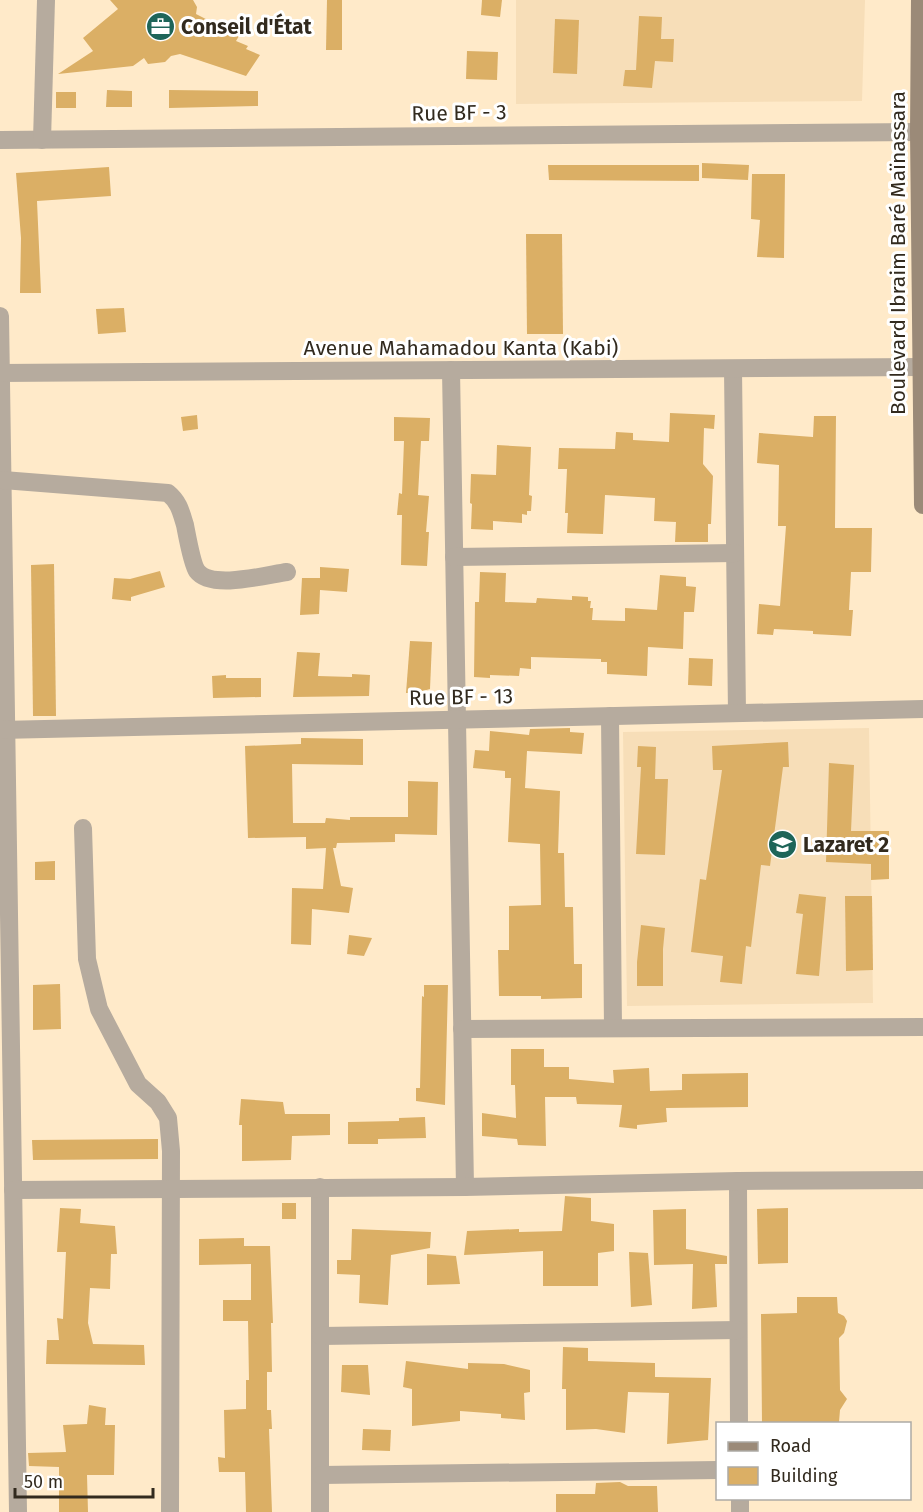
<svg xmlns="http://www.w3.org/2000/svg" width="923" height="1512" font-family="'Fira Sans',sans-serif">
<rect width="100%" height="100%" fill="#ffeac9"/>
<!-- built -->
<g fill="#f7deb8">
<path d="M516 0H865L862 101 516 104Z"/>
<path d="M869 728 873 1003 627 1006 623 732Z"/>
</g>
<!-- building -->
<g fill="#dbaf65">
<path d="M110 0H193L197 7 196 14 239 36 236 41 248 46 246 49 260 55 246 76 180 54 171 56 165 62 148 64 144 58 133 66 58 74 93 51 83 38 118 9Z"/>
<path d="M327 0H342V50H326Z"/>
<path d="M482 0H502L500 17 481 15Z"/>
<path d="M639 16 662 17 661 39H674L673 62 655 61 652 88 623 86 625 70H636Z"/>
<path d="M555 19 579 20 577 74 553 73Z"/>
<path d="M467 51 498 52 497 80 466 79Z"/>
<path d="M107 90 132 91V107H106Z"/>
<path d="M169 90 258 91V106L169 108Z"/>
<rect x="56" y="92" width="20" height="16"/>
<path d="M702 163 749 165 748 180 702 178Z"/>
<path d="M548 165H699V181L549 180Z"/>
<path d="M109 167 111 196 37 201 41 293H20L21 238 16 173Z"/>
<path d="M752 174H785L784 258 757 257 760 220 751 219Z"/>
<path d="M526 234H562L563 334H527Z"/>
<path d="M124 308 126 332 98 334 96 309Z"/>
<path d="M670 413 715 415 714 429 704 428 703 464 713 476 711 524H708V542H675L676 522 654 521 655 498 605 495 603 534 567 533 568 513H565L567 469H558L559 448 615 449 616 432 633 433V440L669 442Z"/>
<path d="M197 415 198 429 183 431 181 417Z"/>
<path d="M814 416H836L835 528H872L871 572H851L849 610H853L851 636 813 634V631L774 629 773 635 757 634 759 604 780 606 786 526H778L779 465 757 463 759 433 813 437Z"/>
<path d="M394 417 430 418 429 441H421L418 495 429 496 426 532H429L427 566 401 565 402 515H397L399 493 402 494 404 441H394Z"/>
<path d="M497 445 531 447 529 495 532 496 531 511H527V515L522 514V523L493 521V530L471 529 472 504 470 503 471 474 496 475Z"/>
<path d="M54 564 56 716H33L31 565Z"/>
<path d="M320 567 349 569 347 592 320 590 319 614 300 615 302 578H320Z"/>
<path d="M160 571 165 587 131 597V601L112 599 114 578 130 579Z"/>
<path d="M480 572 506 573 505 602 536 603 537 598 572 600V596L588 597V601H591L590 608H593L592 620 625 621V608L657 610 660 575 686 577V586L696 587 694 612H684L683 649 648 647 647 676 607 674V662H601V659L531 657V669L520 668 519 676 490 675V678L474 677 475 602H479Z"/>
<path d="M410 641 432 642 430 689 416 693H406Z"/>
<path d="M297 652 320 653 318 676 352 677V674L370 675 369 696 293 697Z"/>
<path d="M689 658 713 659 712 686 688 685Z"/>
<path d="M226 675V678H261V697L213 698 212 676Z"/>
<path d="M570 728V732L584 733 582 754 527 751 525 788 560 791 558 853H564L565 907H573L574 964H582V998L541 999V996H499L498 950H509V906L541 905 540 844 508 842 511 778H505V771L473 768 475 750 489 751 490 731 529 735 530 729Z"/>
<path d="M301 738 363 739V765L292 764 293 823H325L326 818 350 820V817H408V781L438 782 437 835 395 834V842L337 843 336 848H333L341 886 353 888 349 913 312 909 311 945 291 944 292 888 323 889 326 848 306 849V837L248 838 245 746 301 744Z"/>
<path d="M788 742 789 767H783L770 866 761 865 751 947 746 946 742 984 720 982 723 956 691 952 700 879 706 880 722 770H713L712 746Z"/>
<path d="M638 746 656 747 655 779H668L665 855 636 854 641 767H637Z"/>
<path d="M829 763 854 765 851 831H889V879L871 880V864L826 862Z"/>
<path d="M55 861V880H35V862Z"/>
<path d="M799 894 826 897 819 976 796 974 803 914 796 913Z"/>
<path d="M845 896H872L873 970 846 971Z"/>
<path d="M641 925 665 928 663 949V986H637V962Z"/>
<path d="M349 935 372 938 364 956 347 954Z"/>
<path d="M60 984 61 1029 33 1030V985Z"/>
<path d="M424 985H448L445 1105 416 1101V1088H420L422 996 424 997Z"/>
<path d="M511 1049H544V1067H569V1079L614 1083 613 1070 649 1068 650 1091 682 1090V1074L748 1073V1107L666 1108 667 1122 637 1125V1129L619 1127 622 1105 577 1104 576 1097H545L546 1146 518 1145 517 1139 482 1136V1113L516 1118 515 1085H511Z"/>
<path d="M241 1099 283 1102 285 1114H330V1135L292 1136 291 1160 242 1161V1125H239Z"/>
<path d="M425 1117 426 1138 378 1139V1144H348V1122L399 1121V1118Z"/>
<path d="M158 1139V1159L33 1160 32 1140Z"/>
<path d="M565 1196 591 1198V1221L614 1224V1251L598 1253V1286H543V1251L464 1255 467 1231 519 1229V1232L562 1231Z"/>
<rect x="282" y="1203" width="14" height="16"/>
<path d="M60 1208 81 1209 80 1223 115 1226 117 1254H111L110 1289 90 1288 88 1323 93 1344 144 1345 145 1365 46 1364 47 1340H59L57 1318 63 1319 66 1252H57Z"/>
<path d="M788 1208V1263L758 1264 757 1209Z"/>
<path d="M686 1209V1249L727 1256V1264H715L717 1307 692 1309 693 1264 654 1265 653 1210Z"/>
<path d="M352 1229 431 1232 430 1248 391 1255 388 1305 359 1303 360 1275 337 1274V1260H351Z"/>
<path d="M244 1238V1246H270L273 1323H271L272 1372H267V1410H271L272 1429H269L272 1512H246L245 1472H219L218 1457 225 1458 224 1410 246 1409V1380H249L248 1321H223V1300H251V1264L199 1265V1239Z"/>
<path d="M629 1252 648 1253 652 1305 631 1307Z"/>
<path d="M427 1254 456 1256 460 1284 427 1285Z"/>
<path d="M797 1297H837L838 1313 844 1316 847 1321 844 1333 839 1338 840 1390 847 1399 840 1410 839 1422 762 1424 761 1314 797 1313Z"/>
<path d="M563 1347 588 1348V1361L655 1363V1377L711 1378 708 1440 667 1444 669 1393 628 1392 625 1433 596 1429 566 1430V1389H562Z"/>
<path d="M406 1361 468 1369V1363L504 1364 530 1370V1392L524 1393 525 1420 501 1418V1414L460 1411V1421L412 1426V1389L403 1387Z"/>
<path d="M342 1365H368L370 1395 341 1392Z"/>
<path d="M89 1405 106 1408 105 1425H115L114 1475H87L88 1512H59V1467L29 1466 28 1453 66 1452 63 1425 87 1424Z"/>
<path d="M363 1429 391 1430 390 1451 362 1450Z"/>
<path d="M620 1482 628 1486H657L658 1512H556V1494H595L596 1483Z"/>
</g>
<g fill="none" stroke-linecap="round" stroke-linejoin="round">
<!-- street -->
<g stroke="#b6ab9e" stroke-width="18">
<path d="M0 140 919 132"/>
<path d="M42 140 46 0"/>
<path d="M0 316 18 1512"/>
<path d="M733 369 737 713"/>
<path d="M451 370 465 1187"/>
<path d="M0 373 921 367"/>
<path d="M3 480 168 493C179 502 181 512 185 525 187 535 192 564 197 571 211 590 266 575 287 572"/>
<path d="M454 557 735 553"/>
<path d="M610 716 613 1028"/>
<path d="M0 730 923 709"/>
<path d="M83 828 87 959 99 1009 138 1084 158 1102 168 1118 171 1151 170 1512"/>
<path d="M462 1029 923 1027"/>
<path d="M738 1181 739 1424"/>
<path d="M320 1187V1512"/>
<path d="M13 1190 465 1187 738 1181 923 1180"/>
<path d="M321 1336 738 1330"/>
<path d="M321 1475 718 1470"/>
<path d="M740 1498V1512"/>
</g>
<!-- secondary -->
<path stroke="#9b8a78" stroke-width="18" d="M920 0 919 132 923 505"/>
</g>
<!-- icons -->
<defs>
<symbol id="office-disc" viewBox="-11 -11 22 22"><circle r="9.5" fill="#1e6559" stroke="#fff"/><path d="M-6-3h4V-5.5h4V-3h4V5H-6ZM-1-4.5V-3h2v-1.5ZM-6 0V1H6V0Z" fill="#fff"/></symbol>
<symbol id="school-disc" viewBox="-11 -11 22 22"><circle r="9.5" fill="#1e6559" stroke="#fff"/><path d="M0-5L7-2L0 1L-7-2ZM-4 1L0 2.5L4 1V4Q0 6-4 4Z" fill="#fff"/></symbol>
</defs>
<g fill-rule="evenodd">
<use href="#office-disc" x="144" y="10" width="33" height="33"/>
<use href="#school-disc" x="766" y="828" width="33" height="33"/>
</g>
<g text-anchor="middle" stroke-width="6" stroke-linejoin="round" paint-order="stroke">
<!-- poi labels -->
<g font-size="21" font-weight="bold" fill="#322a1e" stroke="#fff" text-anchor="start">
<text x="181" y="34">Conseil d'État</text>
<text x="803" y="852">Lazaret 2</text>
</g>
<!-- street labels -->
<g font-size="21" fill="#322a1e" stroke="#fff">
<text transform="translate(459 113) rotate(-1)" y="7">Rue BF - 3</text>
<text transform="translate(898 253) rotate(-90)" y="7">Boulevard Ibraim Baré Maïnassara</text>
<text x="461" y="355">Avenue Mahamadou Kanta (Kabi)</text>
<text transform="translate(461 697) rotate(-1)" y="7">Rue BF - 13</text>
</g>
</g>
<!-- legend -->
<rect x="716" y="1422" width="195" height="78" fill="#ffffff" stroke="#adaaa5" stroke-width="1.5"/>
<rect x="728" y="1442" width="30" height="9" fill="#9b8a78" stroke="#adaaa5" stroke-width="1.5"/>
<text x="770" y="1452" font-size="18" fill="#322a1e">Road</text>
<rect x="728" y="1467" width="30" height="18" fill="#dbaf65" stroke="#adaaa5" stroke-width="1.5"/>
<text x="770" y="1482" font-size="18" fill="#322a1e">Building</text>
<!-- scale -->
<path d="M15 1488v9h138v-9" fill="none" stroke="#322a1e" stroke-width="3"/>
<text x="24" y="1488" font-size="18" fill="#322a1e" stroke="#ffffff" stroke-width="4.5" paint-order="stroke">50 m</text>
</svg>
